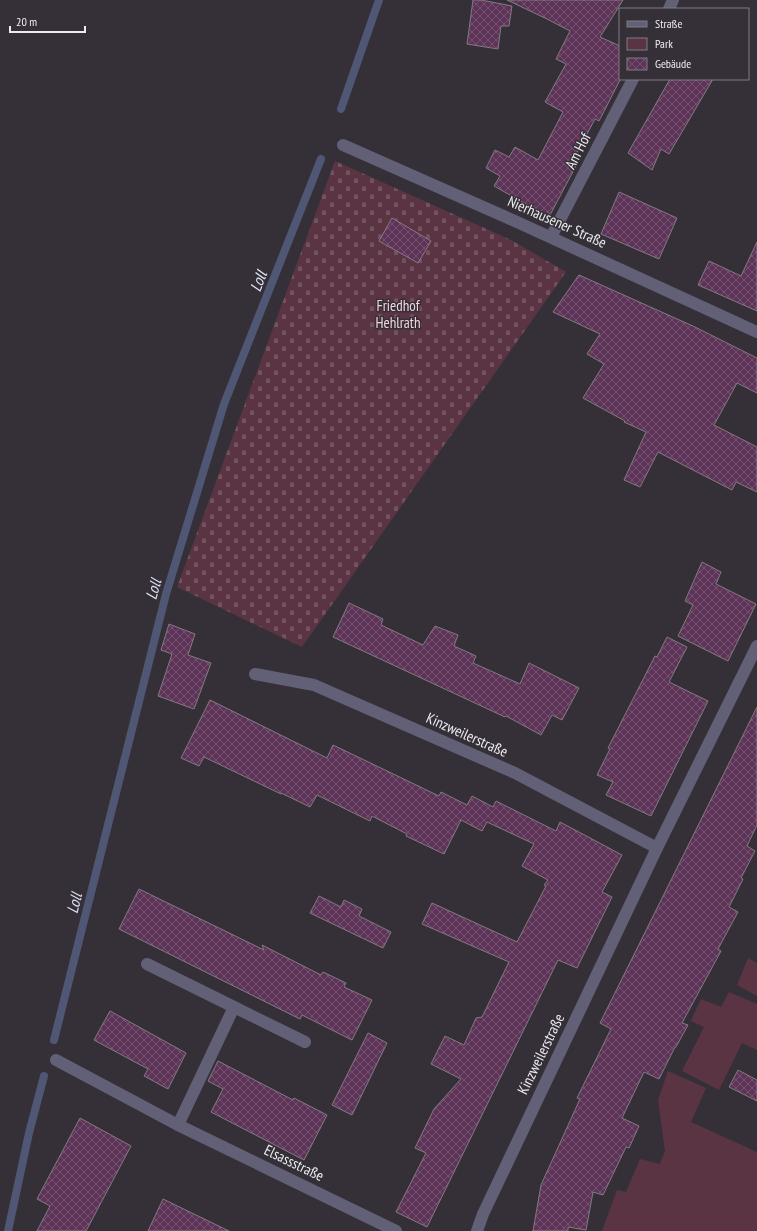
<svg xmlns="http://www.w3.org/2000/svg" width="757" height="1231" font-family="'PT Sans Narrow',sans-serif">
<defs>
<pattern id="cemetery-stones" width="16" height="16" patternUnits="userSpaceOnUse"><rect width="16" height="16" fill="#5b3444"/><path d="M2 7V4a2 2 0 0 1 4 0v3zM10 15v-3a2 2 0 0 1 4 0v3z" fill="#73525f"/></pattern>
<pattern id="building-cross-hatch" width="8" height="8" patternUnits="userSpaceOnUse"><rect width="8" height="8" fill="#5d3457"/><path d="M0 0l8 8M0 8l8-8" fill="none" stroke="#75526f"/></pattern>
</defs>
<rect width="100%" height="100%" fill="#353038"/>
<!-- green -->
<g fill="#5b3444">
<path d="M748 958 757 963V996L737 985Z"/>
<path d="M729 992 757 1004V1050L742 1043 719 1090 682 1071 704 1027 691 1021 701 999 721 1007Z"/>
<path d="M668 1071 706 1088 691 1122 757 1152V1231H602L617 1190 626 1192 640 1159 660 1164 665 1151 658 1100Z"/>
</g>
<!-- cemetery -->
<path fill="url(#cemetery-stones)" d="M335 161 511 240 566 272 302 647 177 587Z"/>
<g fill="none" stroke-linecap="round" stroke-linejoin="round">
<!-- stream -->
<g stroke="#4f5774" stroke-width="8">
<path d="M341 109 379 0"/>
<path d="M54 1040 166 594 224 404 321 159"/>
<path d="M8 1231 29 1133 44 1076"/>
</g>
</g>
<!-- building -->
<g fill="url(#building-cross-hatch)" stroke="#837a82">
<path d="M473 0H481L512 6 509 26H501L498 49 467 44Z"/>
<path d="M507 0H623L600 37 620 46V80L599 121 595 119 572 162 577 164 549 217 494 186 500 176 486 168 495 150 509 157 515 147 538 160 563 112 545 102 566 64 556 59 570 31 547 19Z"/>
<path d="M670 79H713L669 154 661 149 652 170 628 153Z"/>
<path d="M619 192 677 218 659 259 601 234Z"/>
<path d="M392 218 431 241 418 263 379 241Z"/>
<path d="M757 242V311L698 285 709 261 741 276Z"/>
<path d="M579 275 695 327 757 358V393L737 383 714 425 757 447V492L736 482 732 490 658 452 640 487 624 480 646 432 624 422 625 421 583 398 604 364 587 354 600 334 553 312Z"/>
<path d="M702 562 721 572 716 584 756 604 728 661 678 636 693 605 685 601Z"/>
<path d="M349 603 383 619 381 625 423 645 435 626 458 635 454 646 476 656 473 663 520 684 529 663 579 688 562 720 552 715 541 735 506 716 505 717 333 637Z"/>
<path d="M169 624 195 634 188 655 211 663 194 709 158 696 172 654 161 650Z"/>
<path d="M667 637 687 647 669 682 708 701 651 816 606 795 613 782 597 775 610 749 608 748 655 656 657 657Z"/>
<path d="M210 700 327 758 333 745 439 796 441 792 467 805 472 796 493 807 496 801 556 831 560 822 622 855 602 892 612 897 577 968 558 960 427 1227 396 1212 426 1153 415 1148 434 1109 461 1079 431 1064 445 1036 464 1045 476 1018 482 1017 509 962 422 924 432 903 517 942 546 886 544 885 548 880 522 866 534 844 487 822 482 831 461 820 444 854 406 836 407 834 372 816 370 821 317 795 310 807 281 793V794L204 757 199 766 181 758Z"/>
<path d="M757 707V825L747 846 755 851 741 878 743 879 729 907 738 912 718 949 721 951 682 1023 688 1025 676 1047H675L659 1079 644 1072 622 1118 639 1126 629 1148 626 1147 603 1195 593 1192 586 1230 568 1227V1231H533L541 1185 580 1099 577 1098 611 1029 600 1023Z"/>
<path d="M139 889 264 950 262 945 321 975 323 972 346 983 344 987 372 1000 352 1040 302 1015 300 1019 119 929Z"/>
<path d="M319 896 341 907 344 900 362 909 359 916 391 932 383 948 310 913Z"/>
<path d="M110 1011 186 1053 168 1089 144 1076 148 1069 94 1040Z"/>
<path d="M368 1033 387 1043 352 1115 332 1105Z"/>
<path d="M218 1061 293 1100 294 1098 327 1115 304 1160 211 1112 223 1089 208 1081Z"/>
<path d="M738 1070 757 1080V1101L729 1087Z"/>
<path d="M80 1118 131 1146 86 1231H37L50 1206 37 1199Z"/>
<path d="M163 1199 229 1231H148Z"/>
</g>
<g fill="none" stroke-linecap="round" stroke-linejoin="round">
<!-- minor -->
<g stroke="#626076" stroke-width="12">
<path d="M669 9 673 0"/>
<path d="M343 145 517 222 757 332"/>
<path d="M551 237 633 79"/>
<path d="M255 674 314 685 515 773 657 848"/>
<path d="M147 964 234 1007 178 1125"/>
<path d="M234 1007 305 1042"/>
<path d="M56 1060 178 1125 396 1231"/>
<path d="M477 1231 483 1214 657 848 757 646"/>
</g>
</g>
<g text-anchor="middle" stroke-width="3" stroke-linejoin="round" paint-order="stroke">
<!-- street labels -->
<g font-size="15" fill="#edebf0" stroke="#353038">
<text transform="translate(578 151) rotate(-63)" y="5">Am Hof</text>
<text transform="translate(557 222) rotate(24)" y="5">Nierhausener Straße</text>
<text transform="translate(467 735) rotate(24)" y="5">Kinzweilerstraße</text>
<text transform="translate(541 1054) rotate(-64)" y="5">Kinzweilerstraße</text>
<text transform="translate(294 1163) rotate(26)" y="5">Elsassstraße</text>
</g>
<!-- park labels -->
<g font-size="15" fill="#f5d1de" stroke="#353038">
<text x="398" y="311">Friedhof<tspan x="398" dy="17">Hehlrath</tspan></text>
</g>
<!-- water labels -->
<g font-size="16" font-style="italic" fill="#dde4f3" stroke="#353038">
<text transform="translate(258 281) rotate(-69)" y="6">Loll</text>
<text transform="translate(153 589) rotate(-74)" y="6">Loll</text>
<text transform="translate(74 903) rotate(-76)" y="6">Loll</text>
</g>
</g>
<!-- legend -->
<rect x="619" y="8" width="130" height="72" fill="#353038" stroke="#7f7b82"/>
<rect x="627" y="21" width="20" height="6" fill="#626076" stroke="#7f7b82"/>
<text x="655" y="28" font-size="12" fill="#edebf0">Straße</text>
<rect x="627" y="38" width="20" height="12" fill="#5b3444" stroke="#7f7b82"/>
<text x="655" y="48" font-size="12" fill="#edebf0">Park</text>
<rect x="627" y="58" width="20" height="12" fill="url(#building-cross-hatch)" stroke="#7f7b82"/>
<text x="655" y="68" font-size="12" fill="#edebf0">Gebäude</text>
<!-- scale -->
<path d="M10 26v6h75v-6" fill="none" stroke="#edebf0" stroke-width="2"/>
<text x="16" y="26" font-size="12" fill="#edebf0" stroke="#353038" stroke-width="3" paint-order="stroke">20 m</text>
</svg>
